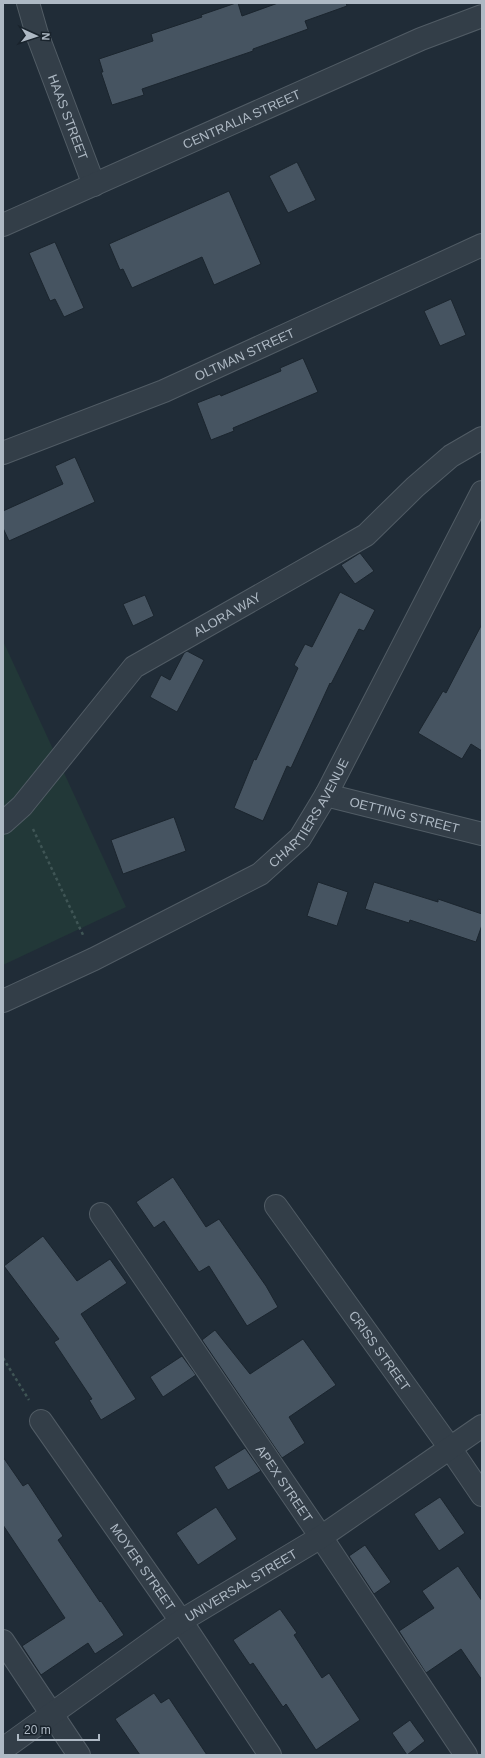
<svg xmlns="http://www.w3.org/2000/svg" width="485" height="1758" font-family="Arial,sans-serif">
<rect width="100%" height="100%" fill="#202c37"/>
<!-- green -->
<path fill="#223838" d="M3 641 126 907 3 965Z"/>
<!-- building -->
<g fill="#465461" stroke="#1b252e">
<path d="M236 3H238L242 16 278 3H346L347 6 305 21 308 29 253 49V51L142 89 144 95 112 105 101 72H103L99 59 153 41 151 34 202 17 201 15Z"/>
<path d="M297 162 316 200 288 213 269 176Z"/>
<path d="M229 191 261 264 214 285 202 257 132 288 123 269 120 270 109 244Z"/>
<path d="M55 242 84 308 64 317 55 299 50 301 29 253Z"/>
<path d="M451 299 466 335 440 346 424 311Z"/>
<path d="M303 358 318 392 233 428 234 431 211 440 197 403 220 394 221 396 281 371 280 368Z"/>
<path d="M75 457 95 502 9 541 3 528V511L63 484 55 466Z"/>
<path d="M360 553 374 571 355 584 341 565Z"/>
<path d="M340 592 375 610 364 631 359 629 331 684 330 683 291 768 287 766 263 821 234 808 254 759 256 760 298 668 294 665 305 644 312 647Z"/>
<path d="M145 595 154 616 133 626 123 604Z"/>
<path d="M482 624V751L471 744 462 759 418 733 443 691 446 693Z"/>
<path d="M187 651 204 660 177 712 150 697 161 675 170 680 184 653Z"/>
<path d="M174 817 186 851 123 874 111 840Z"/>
<path d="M318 882 348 892 337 926 307 916Z"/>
<path d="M374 882 438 902V899L482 914V925L476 942 410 920 409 923 365 909Z"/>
<path d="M173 1177 206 1227 219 1219 266 1286 278 1307 247 1326 209 1266 199 1272 164 1221 154 1228 136 1202Z"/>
<path d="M43 1236 77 1281 110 1259 127 1283 81 1314 136 1399 101 1420 89 1400 92 1399 54 1342 59 1339 4 1266Z"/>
<path d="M215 1330 250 1374 303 1339 336 1385 289 1417 305 1443 282 1458 202 1340Z"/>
<path d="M182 1356 196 1375 163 1397 150 1377Z"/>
<path d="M245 1448 261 1471 228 1490 214 1467Z"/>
<path d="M3 1457 23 1486 28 1483 63 1536 58 1540 100 1602 101 1601 124 1635 95 1654 88 1643 41 1675 22 1646 65 1618 3 1525Z"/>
<path d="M440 1497 465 1533 439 1551 414 1514Z"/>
<path d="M216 1507 237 1539 198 1565 176 1533Z"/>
<path d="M365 1545 391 1582 374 1594 349 1556Z"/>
<path d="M458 1566 482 1601V1680L461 1649 426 1673 399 1631 434 1608 422 1591Z"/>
<path d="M280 1609 297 1633 294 1635 322 1678 329 1673 360 1720 316 1750 286 1704 283 1707 253 1663 250 1665 233 1640Z"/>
<path d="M154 1693 161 1703 169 1698 207 1755H140L115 1719Z"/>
<path d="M410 1720 425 1741 407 1755 392 1733Z"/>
</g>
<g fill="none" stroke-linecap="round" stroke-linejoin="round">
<defs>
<g id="minor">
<path id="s1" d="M28 3 37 34 94 185"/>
<path id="s2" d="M3 225 421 39 482 16"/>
<path id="s3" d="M3 453 164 391 482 245"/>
<path id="s4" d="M326 795 482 834"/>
<path id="s5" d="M3 823 22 806 134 667 366 535 415 487 451 456 482 438"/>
<path id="s6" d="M3 1001 94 959 260 874 300 838 326 795 482 492"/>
<path id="s7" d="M276 1206 450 1448 482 1495"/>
<path id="s8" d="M101 1214 321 1537 466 1755"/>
<path id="s9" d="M41 1421 181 1621 270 1755"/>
<path d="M3 1641 79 1755"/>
<path id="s10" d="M3 1749 181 1621 321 1537 482 1426"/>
</g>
</defs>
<!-- minor casing -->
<use href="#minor" stroke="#515c65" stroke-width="24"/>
<!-- path -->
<g stroke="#3f5555" stroke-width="2.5" stroke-dasharray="3 3" stroke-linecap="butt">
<path d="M33 829 84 937"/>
<path d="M3 1358 29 1400"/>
</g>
<!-- minor -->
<use href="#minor" stroke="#333e48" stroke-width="22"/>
</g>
<g text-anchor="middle" stroke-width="3" stroke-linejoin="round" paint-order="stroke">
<!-- street labels -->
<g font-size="13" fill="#aeb9c4" stroke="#19232c">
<text dy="5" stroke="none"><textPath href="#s1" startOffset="121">HAAS STREET</textPath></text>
<text dy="5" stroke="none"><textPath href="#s2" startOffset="261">CENTRALIA STREET</textPath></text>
<text dy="5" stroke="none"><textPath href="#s3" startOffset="261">OLTMAN STREET</textPath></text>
<text dy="5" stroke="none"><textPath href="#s5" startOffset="311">ALORA WAY</textPath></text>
<text dy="5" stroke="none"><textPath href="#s6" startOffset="366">CHARTIERS AVENUE</textPath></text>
<text dy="5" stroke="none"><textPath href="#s4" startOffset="81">OETTING STREET</textPath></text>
<text dy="5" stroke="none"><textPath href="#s7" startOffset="178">CRISS STREET</textPath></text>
<text dy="5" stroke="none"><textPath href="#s8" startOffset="326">APEX STREET</textPath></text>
<text dy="5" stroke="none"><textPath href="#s9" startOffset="178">MOYER STREET</textPath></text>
<text dy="5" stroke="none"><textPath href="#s10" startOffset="289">UNIVERSAL STREET</textPath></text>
</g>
</g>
<!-- border -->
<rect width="485" height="1758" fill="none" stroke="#aeb9c4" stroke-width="8"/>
<!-- north arrow -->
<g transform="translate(36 36) rotate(93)" stroke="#19232c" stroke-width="3" paint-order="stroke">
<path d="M0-3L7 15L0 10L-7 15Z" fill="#aeb9c4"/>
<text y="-6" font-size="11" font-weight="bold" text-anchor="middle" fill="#aeb9c4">N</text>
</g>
<!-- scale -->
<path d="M18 1734v6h81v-6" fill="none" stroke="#aeb9c4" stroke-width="2"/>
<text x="24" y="1734" font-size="12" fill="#aeb9c4" stroke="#19232c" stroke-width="3" paint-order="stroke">20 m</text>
</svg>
